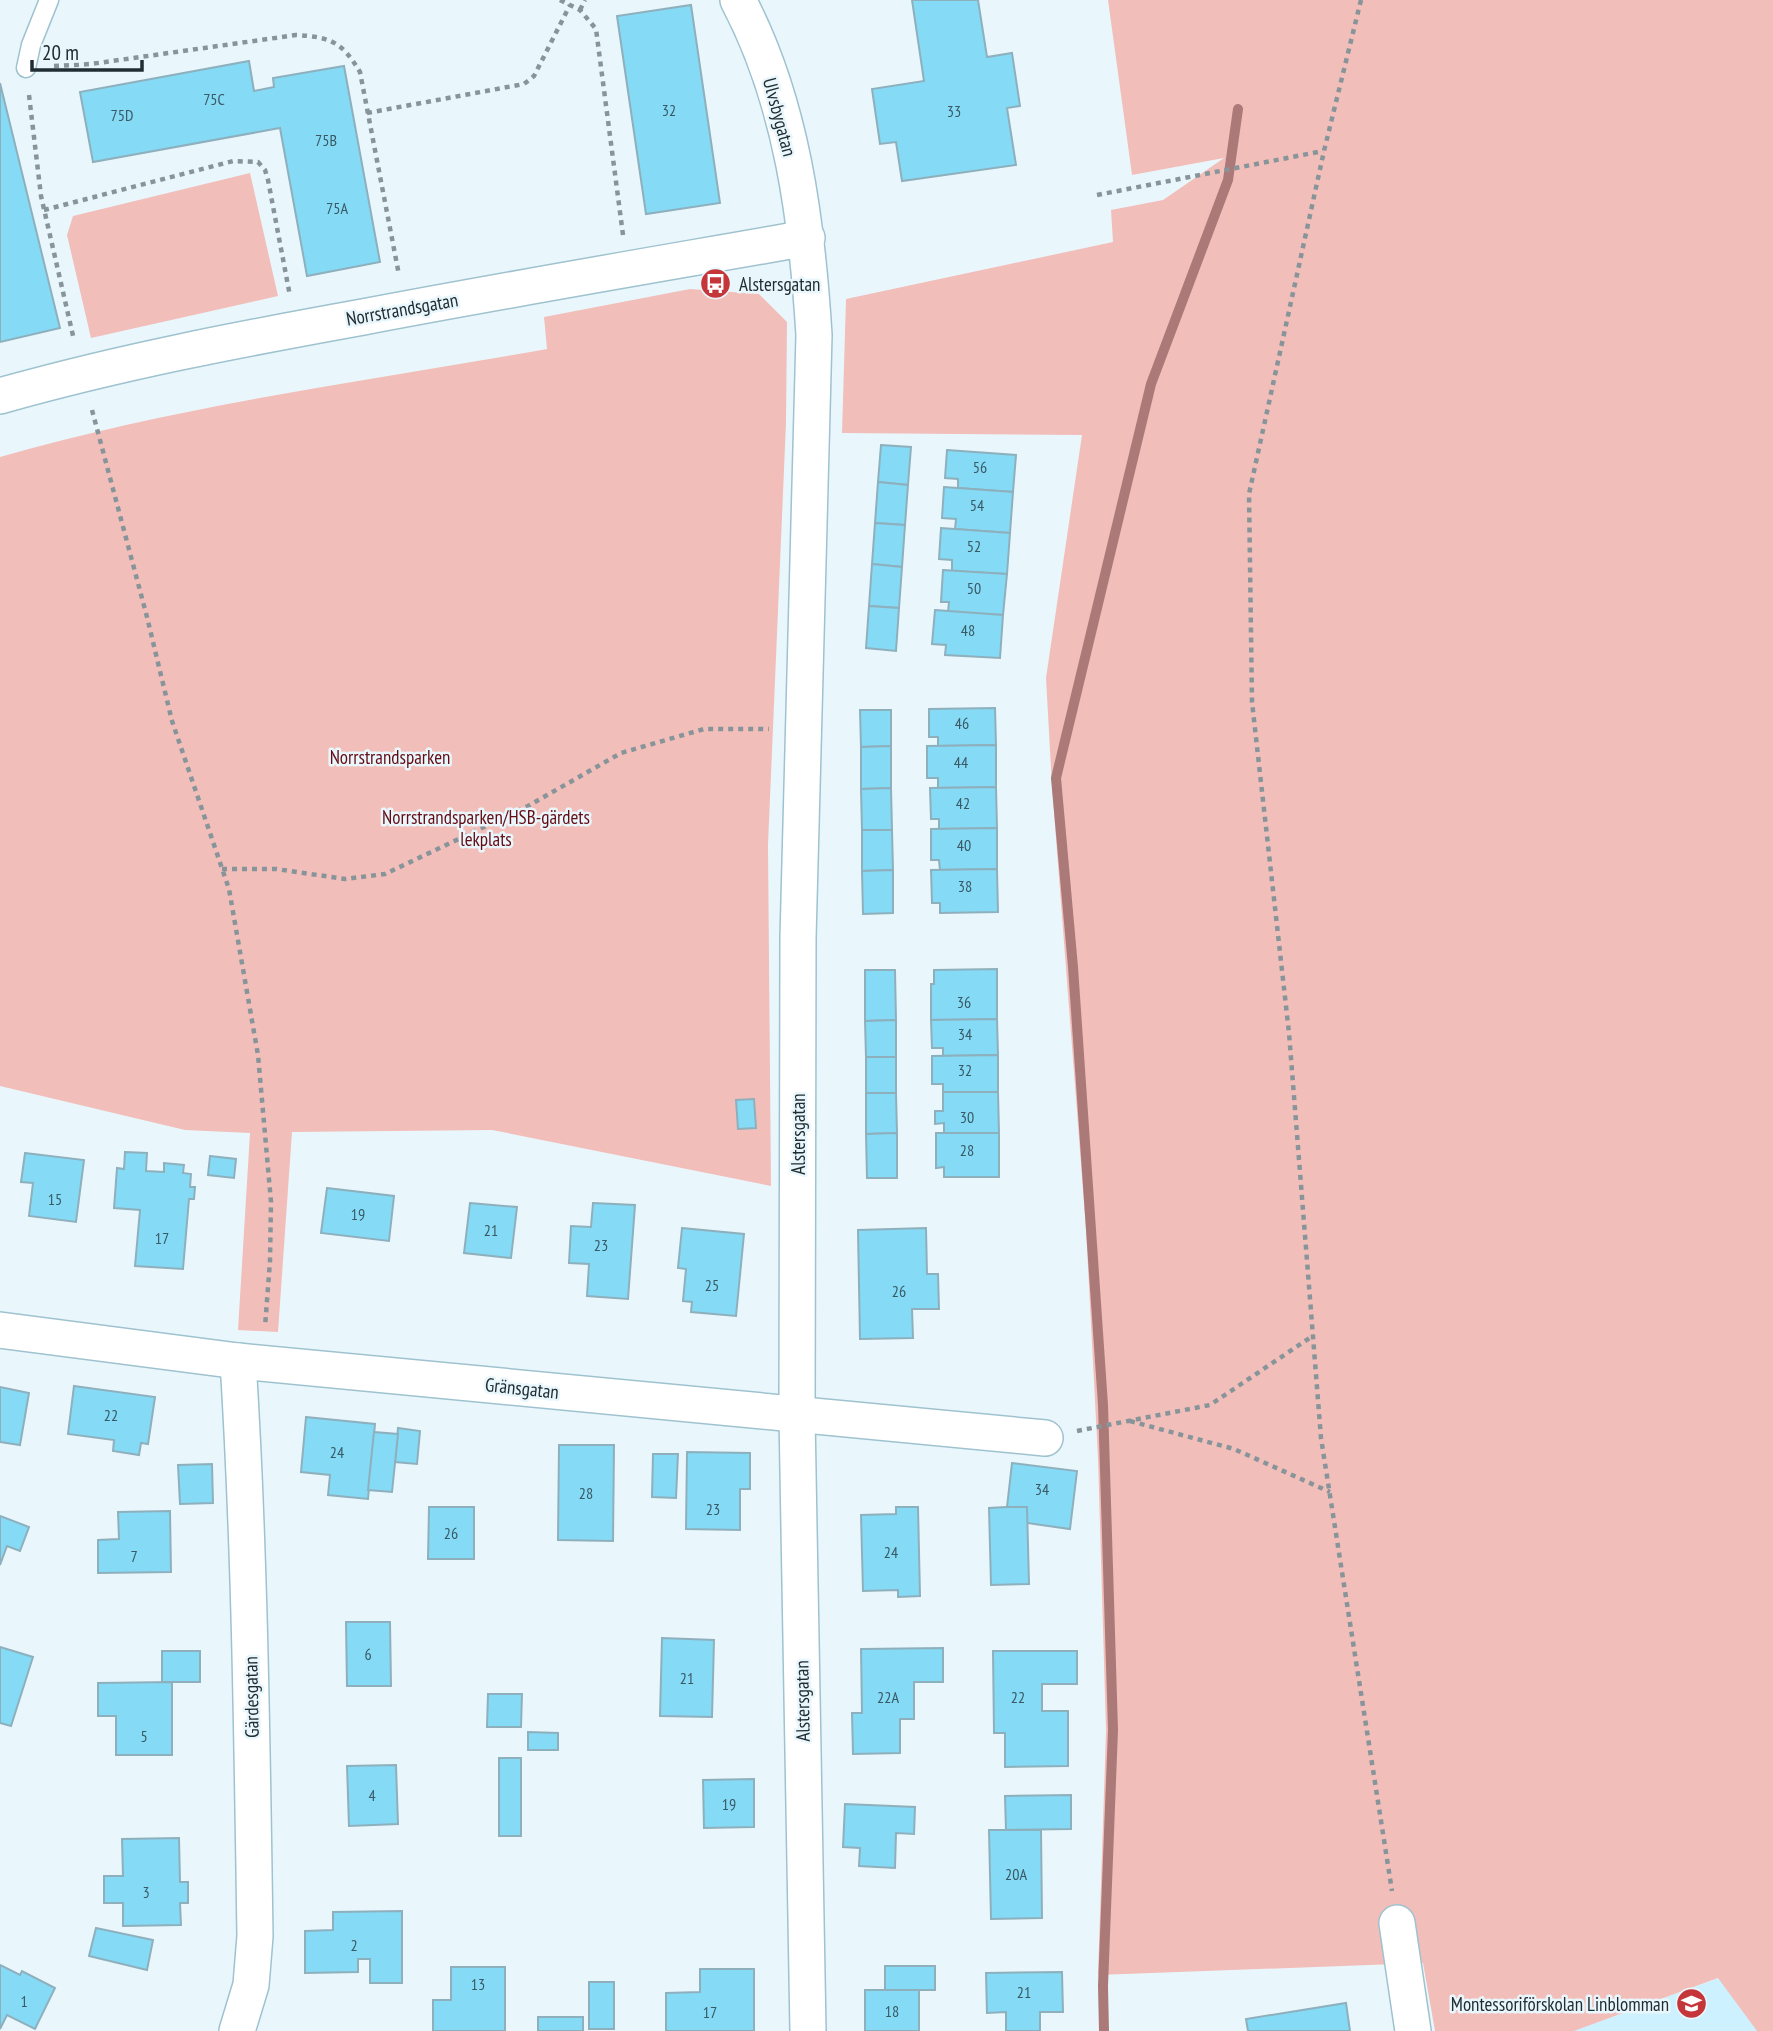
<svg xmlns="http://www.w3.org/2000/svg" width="1773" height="2031" font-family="'PT Sans Narrow',sans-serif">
<rect width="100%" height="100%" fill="#e9f7fd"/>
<!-- built -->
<path fill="#cdf1fe" d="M1719 1978 1757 2031H1574Z"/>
<!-- green -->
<g fill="#f2beb9">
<path d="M1108 0H1773V2031H1757L1718 1978 1574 2031H1435L1423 1963 1098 1975 1106 1731 1098 1458 1086 1229 1052 786 1046 678 1082 435 842 433 846 299 1113 242 1111 210 1163 200 1224 158 1132 175Z"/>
<path d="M250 173 278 296 91 338 67 235 73 216Z"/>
<path d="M690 289 759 294 787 322 786 423 768 845 771 1186 492 1130 292 1132 278 1332 238 1330 250 1133 185 1130 0 1086V457C178 406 364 381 547 349L544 317Z"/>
</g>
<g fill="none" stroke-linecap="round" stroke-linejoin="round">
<!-- stream -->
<path stroke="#ab7a78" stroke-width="10" d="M1104 2031 1103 1986 1113 1730 1103 1405 1073 967 1056 778 1151 384 1228 180 1238 109"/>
</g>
<!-- building -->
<g fill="#85daf6" stroke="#8eb0bd" stroke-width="2">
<path d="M912 0H978L987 57 1012 53 1020 106 1007 108 1016 165 902 181 896 142 880 144 872 89 924 81Z"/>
<path d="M691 5 720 203 646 214 617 16Z"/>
<path d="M249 61 254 91 274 87 273 78 344 66 380 262 307 276 280 128 93 162 80 92Z"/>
<path d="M0 83 60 328 0 342Z"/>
<path d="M881 445 911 447 908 485 878 482Z"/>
<path d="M947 450 1016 455 1013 492 958 488V479L945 478Z"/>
<path d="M878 482 908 485 905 525 875 523Z"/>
<path d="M944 487 1013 492 1010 533 955 529 956 519 942 518Z"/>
<path d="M875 523 905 525 902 567 872 564Z"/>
<path d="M941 528 1010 533 1007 574 952 571V560L939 559Z"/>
<path d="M872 564 902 567 899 608 869 606Z"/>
<path d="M943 570 1007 574 1003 615 948 612 949 602H941Z"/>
<path d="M869 606 899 608 896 651 866 648Z"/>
<path d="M935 610 1003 615 1000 658 945 655 946 645 932 644Z"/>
<path d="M995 708 996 745 938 746V737H929V709Z"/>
<path d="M860 710H891V746L861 747Z"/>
<path d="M996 745V787L938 788V778H927V746Z"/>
<path d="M891 746V788L861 789V747Z"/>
<path d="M996 787 997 828 939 829V819H931L930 788Z"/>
<path d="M891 788 892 830H862L861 789Z"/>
<path d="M997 828V869L940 870 939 860H931V829Z"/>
<path d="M862 830H892L893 870 862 871Z"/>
<path d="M997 869 998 912 940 913V903H932L931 870Z"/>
<path d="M893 870V913L863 914 862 871Z"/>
<path d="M997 969V1019L931 1020V984H934V970Z"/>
<path d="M865 970H895L896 1020 865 1021Z"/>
<path d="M997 1019 998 1055 943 1056V1048H932L931 1020Z"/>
<path d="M896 1020V1057H866L865 1021Z"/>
<path d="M998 1055V1092H943V1084H932V1056Z"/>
<rect x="866" y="1057" width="30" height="36"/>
<path d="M943 1092H998L999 1133H944V1123L935 1124V1111H943Z"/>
<path d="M866 1093H896L897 1133 866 1134Z"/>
<path d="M754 1099 756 1128 738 1129 736 1100Z"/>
<path d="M897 1133V1178H867L866 1134Z"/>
<path d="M936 1133H999V1177H944V1167L936 1168Z"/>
<path d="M125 1152 147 1153 146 1171 164 1172V1163L184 1165 183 1173 191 1174 190 1187H195L194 1199H189L183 1269 135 1266 140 1210 114 1208 117 1168 124 1169Z"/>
<path d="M25 1153 84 1160 76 1222 29 1216 33 1183 21 1182Z"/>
<path d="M210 1156 236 1159 234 1178 208 1175Z"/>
<path d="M327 1188 394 1196 389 1241 321 1233Z"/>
<path d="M470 1203 517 1207 511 1258 464 1253Z"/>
<path d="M593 1203 635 1205 628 1299 587 1296 589 1264 569 1263 571 1226 591 1227Z"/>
<path d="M682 1228 744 1234 736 1316 691 1312 692 1302 683 1301 686 1269 678 1268Z"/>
<path d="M926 1228 927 1274H938L939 1309H912L913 1338 860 1339 858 1230Z"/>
<path d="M74 1386 155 1397 148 1444 141 1443 139 1455 113 1451 114 1440 68 1434Z"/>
<path d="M0 1387 29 1393 20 1445 0 1442Z"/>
<path d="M306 1417 375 1424 368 1499 328 1495 330 1475 301 1472Z"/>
<path d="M398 1428 420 1431 417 1464 395 1462Z"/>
<path d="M374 1432 398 1434 392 1492 368 1490Z"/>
<path d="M559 1445H614L613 1541 558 1540Z"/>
<path d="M687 1452 750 1453V1489H740V1530L686 1529Z"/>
<path d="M653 1454H678L676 1498 652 1497Z"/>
<path d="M1012 1463 1077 1471 1070 1529 1027 1523V1507H1007Z"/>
<path d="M212 1464 213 1503 180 1504 178 1465Z"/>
<path d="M429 1507H474V1559H428Z"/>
<path d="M896 1507H918L920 1596 898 1597V1590L863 1591 861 1515 896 1514Z"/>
<path d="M1007 1507H1027L1029 1584 991 1585 989 1508Z"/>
<path d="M170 1511 171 1572 98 1573V1540L119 1539 118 1512Z"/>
<path d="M0 1516 29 1527 20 1551 7 1546 0 1565Z"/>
<path d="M346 1622H390L391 1686H347Z"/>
<path d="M662 1638 714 1640 712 1717 660 1716Z"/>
<path d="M0 1647 33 1657 11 1726 0 1723Z"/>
<path d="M943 1648V1682H914V1719H900V1753L853 1754 852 1713H862L861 1649Z"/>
<rect x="162" y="1651" width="38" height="31"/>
<path d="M993 1651H1077V1684H1042V1711H1068V1766L1005 1767V1733H994Z"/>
<path d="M172 1682V1755H116V1716H98V1683Z"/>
<path d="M488 1694H522L521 1727H487Z"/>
<path d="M528 1732 558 1733V1750H528Z"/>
<rect x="499" y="1758" width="22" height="78"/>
<path d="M396 1765 398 1824 349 1826 347 1766Z"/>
<path d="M754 1779V1827L704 1828 703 1780Z"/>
<path d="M1071 1795V1829L1006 1830 1005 1796Z"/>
<path d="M845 1804 915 1807 914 1834 896 1833 895 1868 859 1866 860 1848 843 1847Z"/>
<path d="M989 1830H1041L1042 1918 991 1919Z"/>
<path d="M179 1838 180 1882H188V1903H180L181 1925 123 1926V1903H104V1876H123L122 1839Z"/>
<path d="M402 1911V1983H370V1959H358V1972L305 1973V1931L333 1930V1912Z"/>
<path d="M96 1928 153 1940 147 1970 89 1956Z"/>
<path d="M0 1965 20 1975 22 1971 55 1988 35 2029 7 2015 0 2029Z"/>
<rect x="885" y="1966" width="50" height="24"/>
<path d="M451 1967H505V2031H433V2000H451Z"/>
<path d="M700 1969H754V2031H666V1993L700 1992Z"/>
<path d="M1062 1972 1063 2012H1040V2031H1006V2012L987 2013 986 1973Z"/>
<rect x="589" y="1982" width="25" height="47"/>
<rect x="865" y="1990" width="54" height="41"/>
<path d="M1346 2003 1350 2031H1248L1246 2019Z"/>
<rect x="538" y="2017" width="45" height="14"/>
</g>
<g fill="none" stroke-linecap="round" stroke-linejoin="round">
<defs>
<path id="lane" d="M26 68 31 45 49 0"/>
<g id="street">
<path d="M738 0C792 102 807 221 814 335L798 938 797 1416 808 2031"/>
<path d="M0 396C120 362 241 339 363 317 510 289 659 264 807 238"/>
<path d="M0 1330 238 1361 1045 1438"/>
<path d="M1397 1923 1413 2031"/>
<path d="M237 2031 251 1985 255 1936C252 1744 250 1553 238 1361"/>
</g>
</defs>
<!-- lane casing -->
<use href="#lane" stroke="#9fc2cf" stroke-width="21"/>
<!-- street casing -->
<use href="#street" stroke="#9fc2cf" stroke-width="38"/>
<!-- path -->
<g stroke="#87959a" stroke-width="4.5" stroke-dasharray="5 5" stroke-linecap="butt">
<path d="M560 0 580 10 596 29 623 235"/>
<path d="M1361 0 1324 151 1249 494 1252 702 1289 1033 1321 1438 1392 1891"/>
<path d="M580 10 585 0"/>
<path d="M54 66 91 64 296 35C331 37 342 42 360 72L399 275"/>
<path d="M29 95 41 196 74 340"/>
<path d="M367 113 524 84 534 76 570 5"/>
<path d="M1097 195 1323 151"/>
<path d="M44 210 233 161 258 162 265 170 268 180 290 296"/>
<path d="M92 410 147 617 172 721 229 889 258 1055 271 1202 270 1261 265 1327"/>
<path d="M222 869H276L345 879 385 874 528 806 621 753 704 729H769"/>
<path d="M1130 1421 1234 1449 1330 1492"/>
<path d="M1077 1431 1210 1405 1311 1337"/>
</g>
<!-- lane -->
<use href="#lane" stroke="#fff" stroke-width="18"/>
<!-- street -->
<use href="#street" stroke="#fff" stroke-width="35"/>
</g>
<!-- icons -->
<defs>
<symbol id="bus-disc" viewBox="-11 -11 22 22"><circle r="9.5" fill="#c5363b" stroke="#e9f7fd"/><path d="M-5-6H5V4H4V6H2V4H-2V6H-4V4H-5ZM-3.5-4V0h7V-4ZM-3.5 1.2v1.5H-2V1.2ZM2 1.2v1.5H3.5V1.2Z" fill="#fff"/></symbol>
<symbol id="school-disc" viewBox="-11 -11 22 22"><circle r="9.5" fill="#c5363b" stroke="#e9f7fd"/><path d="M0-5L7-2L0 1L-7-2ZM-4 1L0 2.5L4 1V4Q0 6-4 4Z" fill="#fff"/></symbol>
</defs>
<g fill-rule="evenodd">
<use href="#bus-disc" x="698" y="266" width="35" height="35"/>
<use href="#school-disc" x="1674" y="1986" width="35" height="35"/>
</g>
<g text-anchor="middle" stroke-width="5" stroke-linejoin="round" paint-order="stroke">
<!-- number labels -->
<g font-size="16" fill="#395964">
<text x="214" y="105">75C</text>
<text x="669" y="116">32</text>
<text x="954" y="117">33</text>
<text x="122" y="121">75D</text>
<text x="326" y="146">75B</text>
<text x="337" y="214">75A</text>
<text x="980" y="473">56</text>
<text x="977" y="511">54</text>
<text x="974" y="552">52</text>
<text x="974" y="594">50</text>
<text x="968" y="636">48</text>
<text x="962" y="729">46</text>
<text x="961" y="768">44</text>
<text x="963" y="809">42</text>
<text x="964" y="851">40</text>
<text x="965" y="892">38</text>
<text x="964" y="1008">36</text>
<text x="965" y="1040">34</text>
<text x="965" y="1076">32</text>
<text x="967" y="1123">30</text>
<text x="967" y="1156">28</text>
<text x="55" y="1205">15</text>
<text x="358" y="1220">19</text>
<text x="491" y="1236">21</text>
<text x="162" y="1244">17</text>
<text x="601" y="1251">23</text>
<text x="712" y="1291">25</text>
<text x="899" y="1297">26</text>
<text x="111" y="1421">22</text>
<text x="337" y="1458">24</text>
<text x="1042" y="1495">34</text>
<text x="586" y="1499">28</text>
<text x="713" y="1515">23</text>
<text x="451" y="1539">26</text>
<text x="891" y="1558">24</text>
<text x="134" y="1562">7</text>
<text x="368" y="1660">6</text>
<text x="687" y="1684">21</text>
<text x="888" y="1703">22A</text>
<text x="1018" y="1703">22</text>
<text x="144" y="1742">5</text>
<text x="372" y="1801">4</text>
<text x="729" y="1810">19</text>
<text x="1016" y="1880">20A</text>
<text x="146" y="1898">3</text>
<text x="354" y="1951">2</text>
<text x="478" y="1990">13</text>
<text x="1024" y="1998">21</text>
<text x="24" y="2007">1</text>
<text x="892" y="2017">18</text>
<text x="710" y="2018">17</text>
</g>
<!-- street labels -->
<g font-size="19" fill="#202e33" stroke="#e9f7fd">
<text transform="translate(780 117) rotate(75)" y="7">Ulvsbygatan</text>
<text transform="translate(402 309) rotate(-10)" y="7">Norrstrandsgatan</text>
<text transform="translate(798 1134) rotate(-90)" y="7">Alstersgatan</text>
<text transform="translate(522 1388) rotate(6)" y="7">Gränsgatan</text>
<text transform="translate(251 1697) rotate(-91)" y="7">Gärdesgatan</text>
<text transform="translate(802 1701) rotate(-91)" y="7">Alstersgatan</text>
</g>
<!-- poi labels -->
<g font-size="19" fill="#202e33" stroke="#e9f7fd" text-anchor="start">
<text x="739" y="291">Alstersgatan</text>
<text x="1669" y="2011" text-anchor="end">Montessoriförskolan Linblomman</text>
</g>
<!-- park labels -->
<g font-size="19" fill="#650c13" stroke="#e9f7fd">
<text x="390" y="764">Norrstrandsparken</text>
<text x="486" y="824">Norrstrandsparken/HSB-gärdets<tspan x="486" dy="22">lekplats</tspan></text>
</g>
</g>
<!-- scale -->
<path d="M32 60v10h110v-10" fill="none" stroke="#202e33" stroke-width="3.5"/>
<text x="42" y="60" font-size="21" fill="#202e33" stroke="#e9f7fd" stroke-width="5" paint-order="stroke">20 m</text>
</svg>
